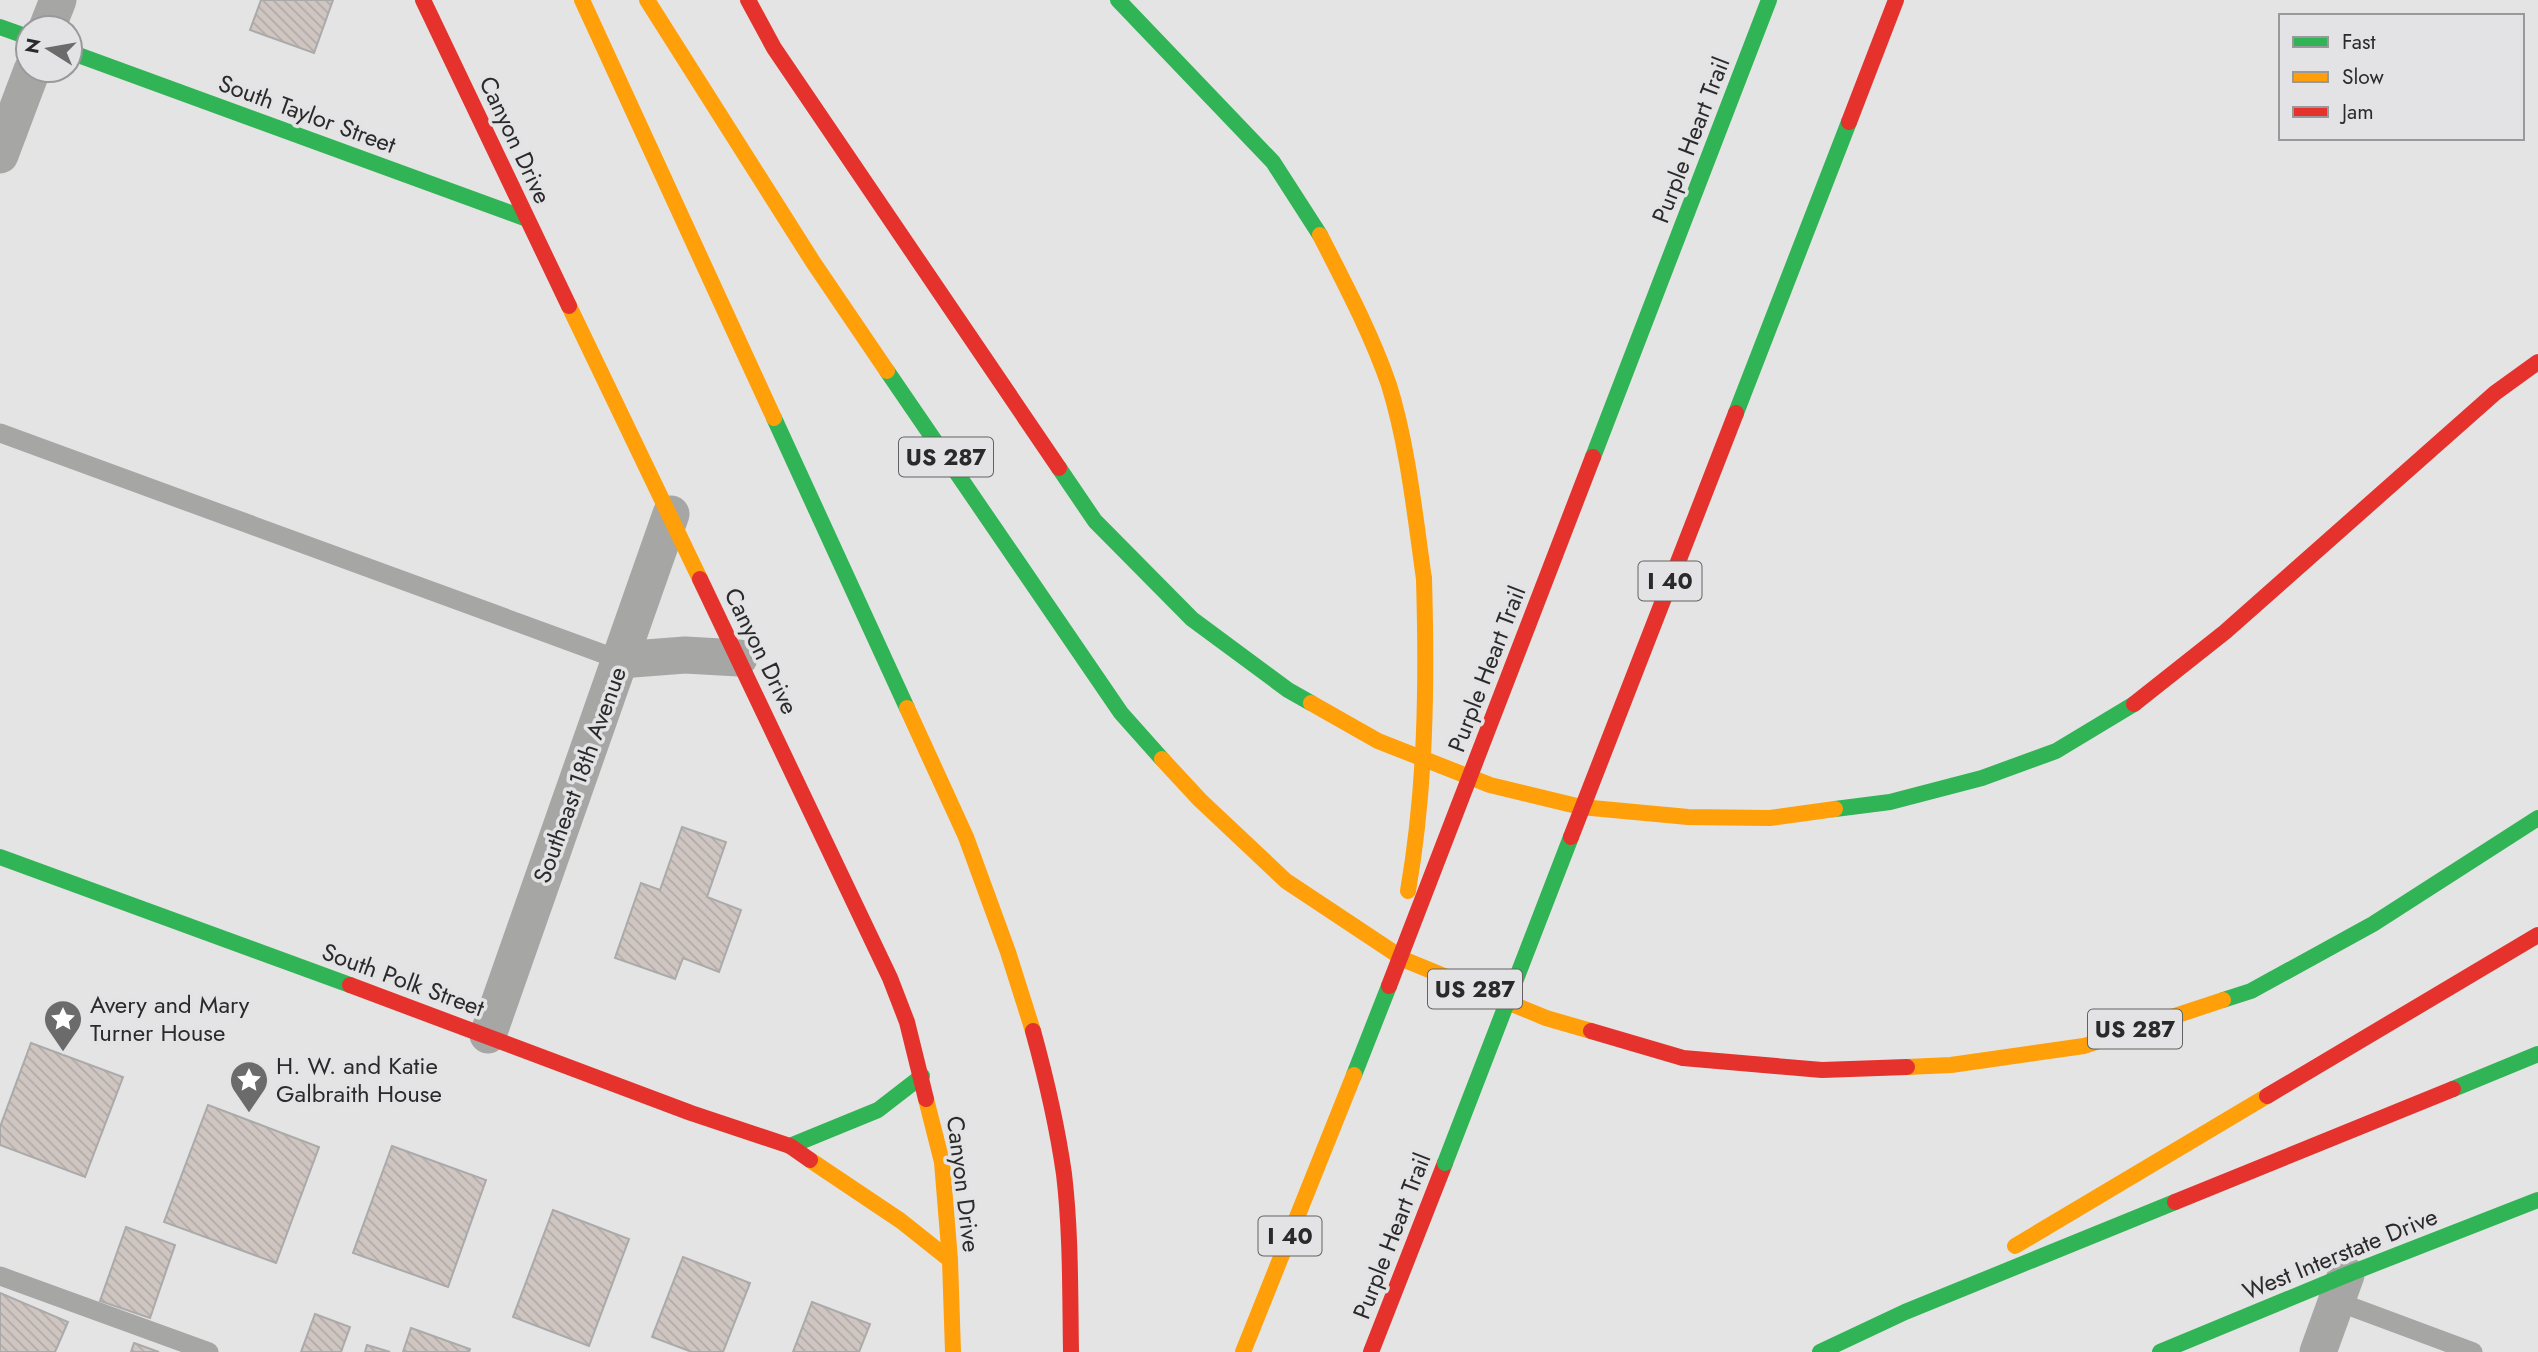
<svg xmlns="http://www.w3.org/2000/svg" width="2538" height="1352" font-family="Jost,sans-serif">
<defs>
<pattern id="building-back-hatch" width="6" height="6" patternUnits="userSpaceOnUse" patternTransform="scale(1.75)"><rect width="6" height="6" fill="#cfc6c2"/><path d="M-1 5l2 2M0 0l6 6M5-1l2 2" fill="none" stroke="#b2aaa7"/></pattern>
</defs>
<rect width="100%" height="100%" fill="#e4e4e4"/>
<!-- building -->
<g fill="url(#building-back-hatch)" stroke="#aaa" stroke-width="2">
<path d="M261 0H333L314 53 250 30Z"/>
<path d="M682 827 726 842 707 897 741 910 719 972 683 958 675 979 615 958 641 883 660 890Z"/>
<path d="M31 1043 123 1077 85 1177 0 1145V1127Z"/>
<path d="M208 1105 319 1147 276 1263 164 1222Z"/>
<path d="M392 1146 486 1180 448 1287 353 1253Z"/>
<path d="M553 1210 629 1239 589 1346 513 1317Z"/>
<path d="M126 1227 175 1245 150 1318 100 1301Z"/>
<path d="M683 1257 750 1283 723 1352H692L652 1337Z"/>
<path d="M0 1293 68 1322 55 1352H0Z"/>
<path d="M812 1302 870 1324 859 1352H793Z"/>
<path d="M315 1314 350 1327 341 1352H301Z"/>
<path d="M411 1328 470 1349 469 1352H403Z"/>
<path d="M134 1343 159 1352H131Z"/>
<path d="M367 1345 390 1352H365Z"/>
</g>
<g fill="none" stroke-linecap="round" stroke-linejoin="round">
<!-- lane -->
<g stroke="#a6a6a5" stroke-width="19">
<path d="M0 433 620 660"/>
<path d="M0 1276 209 1352"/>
<path d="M2336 1301 2473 1352"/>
</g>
<!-- street -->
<g stroke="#a6a6a5" stroke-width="37">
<path d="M47 28 58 0"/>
<path d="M0 155 32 70"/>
<path d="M620 660 685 655 739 658"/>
<path d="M488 1035 671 514"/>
<path d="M2318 1352 2346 1275"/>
</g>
<!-- fast -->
<g stroke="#30b455" stroke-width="16">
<path d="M1118 0 1273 162 1320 235"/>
<path d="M0 27 28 37"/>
<path d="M70 52 527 219"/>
<path d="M887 371 1121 713 1162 759"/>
<path d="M774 418 907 708"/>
<path d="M1059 468 1095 521 1192 619 1288 690 1311 703"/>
<path d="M1835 809 1890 802 1982 778 2056 751 2134 704"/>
<path d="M0 857 350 985"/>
<path d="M2223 1000 2251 991 2373 924 2538 818"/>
<path d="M1354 1075 1389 986"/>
<path d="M2453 1089 2538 1054"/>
<path d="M790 1146 878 1110 922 1076"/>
<path d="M1820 1352 1905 1312 2175 1202"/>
<path d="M2160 1352 2346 1275 2538 1200"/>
</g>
<!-- slow -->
<g stroke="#ff9f0a" stroke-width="16">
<path d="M582 0 774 418"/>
<path d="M647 0 813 262 887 371"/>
<path d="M1320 235C1345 284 1371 333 1389 385 1408 446 1415 516 1424 579"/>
<path d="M569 306 700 579"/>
<path d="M1311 703 1378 741 1490 785 1581 807 1688 817 1770 818 1835 809"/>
<path d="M907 708 966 837 1008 952 1033 1031"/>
<path d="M1162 759 1200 800 1286 881 1405 960 1546 1018 1591 1031"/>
<path d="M1907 1067 1951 1065 2084 1046 2223 1000"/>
<path d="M926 1099 942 1162 950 1260 953 1352"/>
<path d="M810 1160 901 1221 950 1260"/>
<path d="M2015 1246 2267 1096"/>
<path d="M1243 1352 1354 1075"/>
</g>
<!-- jam -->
<g stroke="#e5322d" stroke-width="16">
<path d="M423 0 569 306"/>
<path d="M748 0 774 48 1059 468"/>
<path d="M700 579 890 978 907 1022 926 1099"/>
<path d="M2134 704 2225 632 2495 393 2538 362"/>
<path d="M350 985 691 1113 790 1146 810 1160"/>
<path d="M1033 1031C1046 1078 1057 1125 1064 1174 1071 1233 1070 1293 1071 1352"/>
<path d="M1591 1031 1683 1058 1822 1070 1907 1067"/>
<path d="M2267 1096 2538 935"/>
<path d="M2175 1202 2453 1089"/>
<path d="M1371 1352 1445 1163"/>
</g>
<!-- fast-bridge -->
<g stroke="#30b455" stroke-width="16">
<path d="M1736 413 1849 122"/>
<path d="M1593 457 1769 0"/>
<path d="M1445 1163 1571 837"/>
</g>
<!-- slow-bridge -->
<path stroke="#ff9f0a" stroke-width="16" d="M1408 891C1426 787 1427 684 1424 579"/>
<!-- jam-bridge -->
<g stroke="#e5322d" stroke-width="16">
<path d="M1849 122 1896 0"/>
<path d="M1571 837 1736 413"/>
<path d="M1389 986 1593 457"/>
</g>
</g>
<!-- icons -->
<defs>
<symbol id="sight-pin" viewBox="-11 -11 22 30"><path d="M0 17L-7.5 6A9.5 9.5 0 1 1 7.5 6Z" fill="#6b6b6c" stroke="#e3e3e5"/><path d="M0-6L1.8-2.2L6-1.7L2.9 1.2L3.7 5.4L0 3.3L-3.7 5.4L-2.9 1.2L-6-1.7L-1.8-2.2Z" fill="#fff"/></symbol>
</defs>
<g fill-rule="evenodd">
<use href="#sight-pin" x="41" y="997" width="44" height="60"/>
<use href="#sight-pin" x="227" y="1058" width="44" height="60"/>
</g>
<g text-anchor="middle" stroke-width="7" stroke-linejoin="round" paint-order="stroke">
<!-- shield labels -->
<g fill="#e3e3e5" stroke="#626263" stroke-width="2">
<rect x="899" y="437.5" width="94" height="39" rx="5"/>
<rect x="1638.5" y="561.5" width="63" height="39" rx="5"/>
<rect x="1428" y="969.5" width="94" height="39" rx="5"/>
<rect x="2088" y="1009.5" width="94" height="39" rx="5"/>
<rect x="1258.5" y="1216.5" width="63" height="39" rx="5"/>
</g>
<g font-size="23" font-weight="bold" fill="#2a2a2b">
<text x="946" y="465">US 287</text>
<text x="1670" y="589">I 40</text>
<text x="1475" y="997">US 287</text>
<text x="2135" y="1037">US 287</text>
<text x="1290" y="1244">I 40</text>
</g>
<!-- street labels -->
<g font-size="24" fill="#2a2a2b" stroke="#e3e3e5">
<text transform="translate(307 114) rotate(20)" y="8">South Taylor Street</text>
<text transform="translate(515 140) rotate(65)" y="8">Canyon Drive</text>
<text transform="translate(1691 140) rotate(-69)" y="8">Purple Heart Trail</text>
<text transform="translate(761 651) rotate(64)" y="8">Canyon Drive</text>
<text transform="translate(1487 669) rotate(-69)" y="8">Purple Heart Trail</text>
<text transform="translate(580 775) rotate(-70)" y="8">Southeast 18th Avenue</text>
<text transform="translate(403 980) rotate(20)" y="8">South Polk Street</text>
<text transform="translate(963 1184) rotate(83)" y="8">Canyon Drive</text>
<text transform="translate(1392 1236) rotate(-69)" y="8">Purple Heart Trail</text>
<text transform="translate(2340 1254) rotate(-22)" y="8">West Interstate Drive</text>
</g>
<!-- poi labels -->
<g font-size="24" fill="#2a2a2b" stroke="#e3e3e5" text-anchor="start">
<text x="90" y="1013">Avery and Mary<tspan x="90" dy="28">Turner House</tspan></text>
<text x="276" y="1074">H. W. and Katie<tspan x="276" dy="28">Galbraith House</tspan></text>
</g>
</g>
<!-- legend -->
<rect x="2279" y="14" width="245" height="126" fill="#e3e3e5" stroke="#99999b" stroke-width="2"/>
<rect x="2293" y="37" width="35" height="10" fill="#30b455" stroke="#99999b" stroke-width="2"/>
<text x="2342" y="49" font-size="21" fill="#2a2a2b">Fast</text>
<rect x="2293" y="72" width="35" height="10" fill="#ff9f0a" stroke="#99999b" stroke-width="2"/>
<text x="2342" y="84" font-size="21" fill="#2a2a2b">Slow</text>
<rect x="2293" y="107" width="35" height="10" fill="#e5322d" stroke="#99999b" stroke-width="2"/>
<text x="2342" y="119" font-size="21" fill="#2a2a2b">Jam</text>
<!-- north arrow -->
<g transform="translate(49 49) rotate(281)"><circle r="33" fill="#e3e3e5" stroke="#99999b" stroke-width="2"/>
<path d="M0-5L12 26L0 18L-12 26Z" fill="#6b6b6c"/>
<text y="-10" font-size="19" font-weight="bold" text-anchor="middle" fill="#2a2a2b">N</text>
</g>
</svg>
